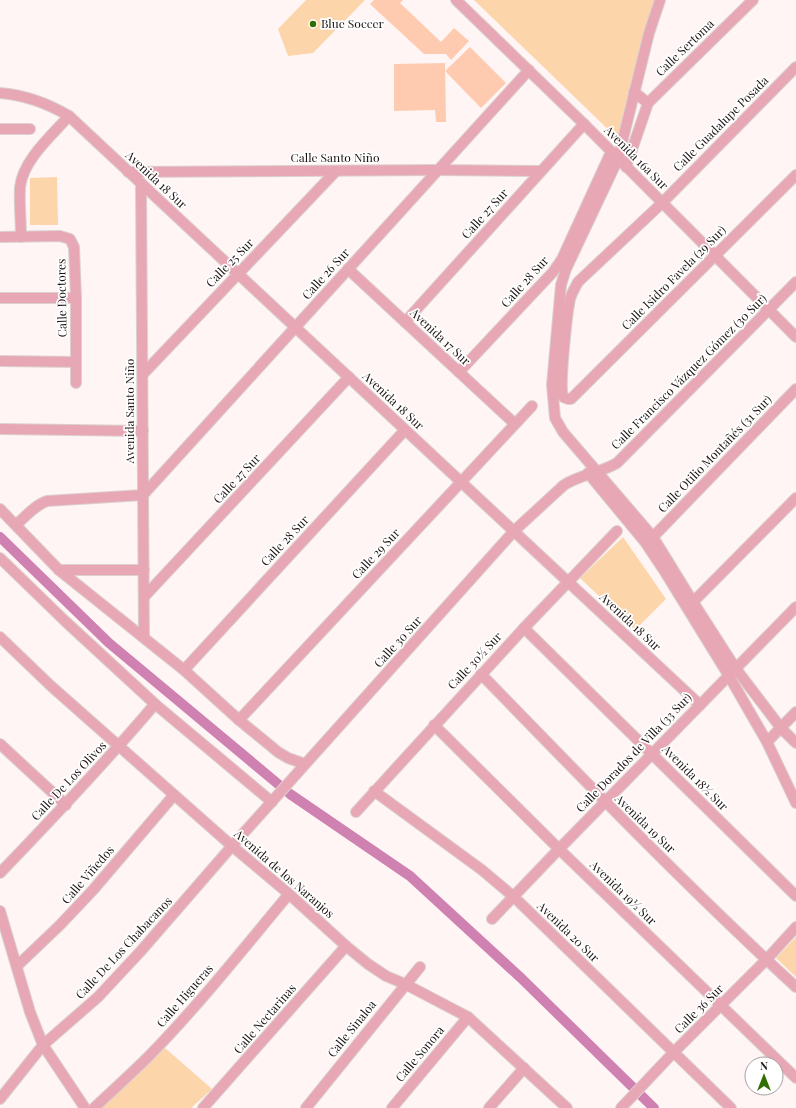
<svg xmlns="http://www.w3.org/2000/svg" width="796" height="1108" font-family="'Playfair Display',serif">
<rect width="100%" height="100%" fill="#fff5f4"/>
<!-- green -->
<g fill="#fcd6aa">
<path d="M306 0H365L313 53 288 56 278 29Z"/>
<path d="M474 0H654L617 138Z"/>
<path d="M57 177 58 225H30V178Z"/>
<path d="M623 537 666 599 635 630 580 578Z"/>
<path d="M796 937V977L776 958Z"/>
<path d="M165 1048 212 1089 191 1108H101Z"/>
</g>
<g fill="none" stroke-linecap="round" stroke-linejoin="round">
<!-- canal -->
<path stroke="#cf81b1" stroke-width="10" d="M0 537 109 643 290 794 410 876 521 978 654 1108"/>
</g>
<!-- building -->
<g fill="#fecbb0">
<path d="M374 0H403L400 3 441 42 454 28 469 41 451 60 446 54H424L370 4Z"/>
<path d="M470 47 506 83 481 108 445 71Z"/>
<path d="M445 63 446 122H436L435 110 394 111V64Z"/>
</g>
<g fill="none" stroke-linecap="round" stroke-linejoin="round">
<defs>
<g id="minor">
<path d="M456 0 584 124 796 337"/>
<path d="M660 0 649 33 618 159 566 269 561 285 552 385 555 418 563 432 653 537 693 602 736 669 781 728 796 743"/>
<path d="M796 67 662 203 578 282C575 288 572 292 570 299 567 314 559 385 563 397L568 399H571L796 175"/>
<path d="M634 92 648 103 753 0"/>
<path d="M0 93C25 95 47 103 69 116L700 705"/>
<path d="M0 129H30"/>
<path d="M626 167 648 103"/>
<path d="M128 172 438 170 541 171"/>
<path d="M141 184 144 637"/>
<path d="M0 237 60 236 70 239 74 247 76 298V383"/>
<path d="M21 237C21 220 19 203 20 187 23 160 52 135 69 116"/>
<path d="M348 269 515 424"/>
<path d="M0 298H76"/>
<path d="M405 322 584 124"/>
<path d="M0 361 76 362"/>
<path d="M459 372 553 272 562 259 611 152"/>
<path d="M143 374 336 171"/>
<path d="M0 429 143 431"/>
<path d="M588 473 645 542 665 572 729 676 767 742 796 803"/>
<path d="M0 509 59 570 184 670 239 720 278 752 288 758 305 764"/>
<path d="M16 525C25 517 35 505 47 501L143 495 529 70"/>
<path d="M653 537 796 389"/>
<path d="M0 558 65 621 155 704 272 802"/>
<path d="M59 570H144"/>
<path d="M144 597 349 377"/>
<path d="M693 602 796 498"/>
<path d="M524 628 796 896"/>
<path d="M0 637 51 686 232 846 289 894 346 946 368 964 386 976 405 984 468 1017 567 1108"/>
<path d="M184 670 405 430"/>
<path d="M481 674C584 780 687 887 796 987"/>
<path d="M239 720 532 406"/>
<path d="M434 725 559 849 796 1078"/>
<path d="M767 742 796 712"/>
<path d="M0 744 66 805"/>
<path d="M374 791 482 870 514 897 731 1108"/>
<path d="M356 812 524 628 617 531"/>
<path d="M0 873C53 818 105 763 155 704"/>
<path d="M0 911 30 1012 43 1045 85 1108"/>
<path d="M492 919 559 849 796 607"/>
<path d="M17 966 60 925 93 890 174 795"/>
<path d="M0 1099 43 1045 98 997 140 952 232 846 514 531 564 485C582 474 600 473 617 463L796 282"/>
<path d="M94 1108C112 1091 131 1074 149 1056 199 1005 243 949 289 894"/>
<path d="M203 1108 346 946"/>
<path d="M306 1108 420 967"/>
<path d="M392 1108 468 1017"/>
<path d="M489 1108 524 1068"/>
<path d="M621 1108 673 1053 766 960 796 927"/>
</g>
</defs>
<!-- minor casing -->
<use href="#minor" stroke="#dbd1d0" stroke-width="12"/>
<!-- minor -->
<use href="#minor" stroke="#e8a7b5" stroke-width="10"/>
</g>
<!-- markers -->
<circle fill="#326f02" stroke="#fff" stroke-width="1.5" cx="313" cy="24" r="4"/>
<g text-anchor="middle" stroke-width="3.5" stroke-linejoin="round" paint-order="stroke">
<!-- poi labels -->
<g font-size="12" fill="#1b1312" stroke="#fff" text-anchor="start">
<text x="321" y="28">Blue Soccer</text>
</g>
<!-- street labels -->
<g font-size="12" fill="#1b1312" stroke="#fff">
<text transform="translate(685 48) rotate(-44)" y="4">Calle Sertoma</text>
<text transform="translate(721 124) rotate(-45)" y="4">Calle Guadalupe Posada</text>
<text x="335" y="162">Calle Santo Niño</text>
<text transform="translate(636 158) rotate(45)" y="4">Avenida 16a Sur</text>
<text transform="translate(156 180) rotate(43)" y="4">Avenida 18 Sur</text>
<text transform="translate(485 214) rotate(-48)" y="4">Calle 27 Sur</text>
<text transform="translate(230 263) rotate(-46)" y="4">Calle 25 Sur</text>
<text transform="translate(326 274) rotate(-48)" y="4">Calle 26 Sur</text>
<text transform="translate(674 278) rotate(-45)" y="4">Calle Isidro Favela (29 Sur)</text>
<text transform="translate(525 282) rotate(-48)" y="4">Calle 28 Sur</text>
<text transform="translate(62 298) rotate(-91)" y="4">Calle Doctores</text>
<text transform="translate(440 337) rotate(43)" y="4">Avenida 17 Sur</text>
<text transform="translate(689 372) rotate(-45)" y="4">Calle Francisco Vázquez Gómez (30 Sur)</text>
<text transform="translate(393 401) rotate(43)" y="4">Avenida 18 Sur</text>
<text transform="translate(130 411) rotate(-90)" y="4">Avenida Santo Niño</text>
<text transform="translate(715 454) rotate(-46)" y="4">Calle Otilio Montañés (31 Sur)</text>
<text transform="translate(237 479) rotate(-47)" y="4">Calle 27 Sur</text>
<text transform="translate(285 541) rotate(-47)" y="4">Calle 28 Sur</text>
<text transform="translate(376 554) rotate(-47)" y="4">Calle 29 Sur</text>
<text transform="translate(630 622) rotate(43)" y="4">Avenida 18 Sur</text>
<text transform="translate(398 642) rotate(-48)" y="4">Calle 30 Sur</text>
<text transform="translate(475 661) rotate(-47)" y="4">Calle 30½ Sur</text>
<text transform="translate(634 753) rotate(-46)" y="4">Calle Dorados de Villa (33 Sur)</text>
<text transform="translate(695 778) rotate(45)" y="4">Avenida 18½ Sur</text>
<text transform="translate(69 781) rotate(-47)" y="4">Calle De Los Olivos</text>
<text transform="translate(645 824) rotate(44)" y="4">Avenida 19 Sur</text>
<text transform="translate(284 874) rotate(41)" y="4">Avenida de los Naranjos</text>
<text transform="translate(88 875) rotate(-49)" y="4">Calle Viñedos</text>
<text transform="translate(623 893) rotate(44)" y="4">Avenida 19½ Sur</text>
<text transform="translate(568 932) rotate(44)" y="4">Avenida 20 Sur</text>
<text transform="translate(124 948) rotate(-47)" y="4">Calle De Los Chabacanos</text>
<text transform="translate(185 996) rotate(-49)" y="4">Calle Higueras</text>
<text transform="translate(699 1009) rotate(-45)" y="4">Calle 36 Sur</text>
<text transform="translate(265 1019) rotate(-49)" y="4">Calle Nectarinas</text>
<text transform="translate(352 1029) rotate(-51)" y="4">Calle Sinaloa</text>
<text transform="translate(420 1054) rotate(-50)" y="4">Calle Sonora</text>
</g>
</g>
<!-- north arrow -->
<g transform="translate(764 1076)"><circle r="19" fill="#ffffff" stroke="#a4a1a0"/>
<path d="M0-3L7 15L0 10L-7 15Z" fill="#326f02"/>
<text y="-6" font-size="11" font-weight="bold" text-anchor="middle" fill="#1b1312">N</text>
</g>
</svg>
